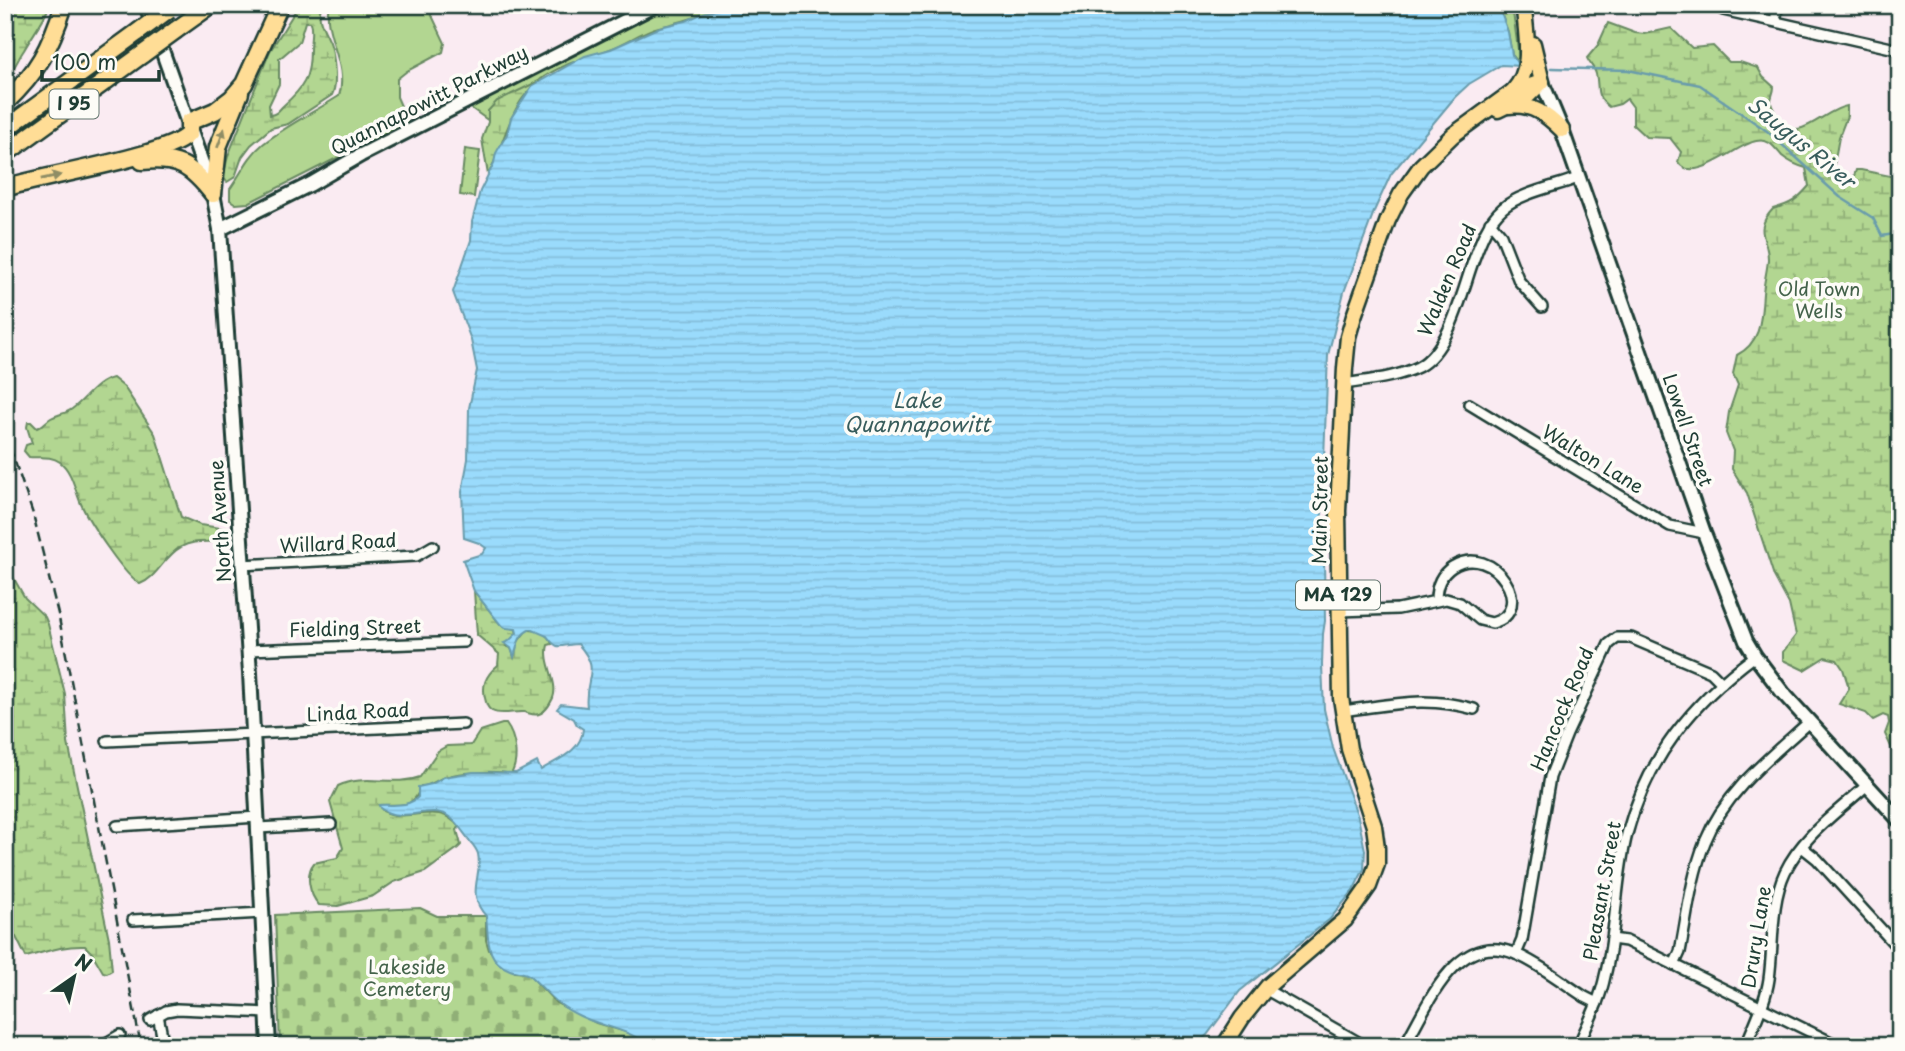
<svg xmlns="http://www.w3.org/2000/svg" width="1905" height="1051" font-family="'Playpen Sans',sans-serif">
<defs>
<pattern id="wetland-marsh" width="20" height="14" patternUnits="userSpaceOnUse" patternTransform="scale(1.75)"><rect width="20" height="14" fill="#b2d691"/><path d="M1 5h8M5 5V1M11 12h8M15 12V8" fill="none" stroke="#90af77"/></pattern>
<pattern id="cemetery-stones" width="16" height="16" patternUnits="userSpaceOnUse" patternTransform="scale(1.75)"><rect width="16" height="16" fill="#b2d691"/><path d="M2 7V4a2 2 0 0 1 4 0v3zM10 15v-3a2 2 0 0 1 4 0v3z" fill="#90af77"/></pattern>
<pattern id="water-rules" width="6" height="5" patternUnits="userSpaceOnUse" patternTransform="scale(1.75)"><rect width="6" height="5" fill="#9adbfc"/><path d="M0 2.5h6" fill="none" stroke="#84bdd9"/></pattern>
</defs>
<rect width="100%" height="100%" fill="#faebf2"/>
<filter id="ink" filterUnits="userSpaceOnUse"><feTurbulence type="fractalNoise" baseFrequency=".0143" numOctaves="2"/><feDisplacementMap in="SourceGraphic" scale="14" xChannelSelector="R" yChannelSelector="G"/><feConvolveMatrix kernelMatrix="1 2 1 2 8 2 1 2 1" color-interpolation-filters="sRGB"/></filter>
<g filter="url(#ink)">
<!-- green -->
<g fill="#b2d691" stroke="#688a62" stroke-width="2">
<path d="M329 5H427L445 43 443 52 407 71 397 79V97L408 122 248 203 236 204 230 200V189C241 174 248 156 263 144 286 126 314 112 339 96 349 65 322 33 329 5Z"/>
<path d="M641 5H737C710 12 686 21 659 27 642 31 627 43 610 49 587 58 561 64 541 79 531 87 515 121 507 134L457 98Z"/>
<path d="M1498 5H1512L1520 64 1512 55 1508 32Z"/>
<path d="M465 149 480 151 474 197 460 195Z"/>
</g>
<!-- wetland -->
<g fill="url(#wetland-marsh)" stroke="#688a62" stroke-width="2" fill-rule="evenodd">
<path d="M5 5H50C43 22 33 34 24 50 17 60 15 70 5 78Z"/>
<path d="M299 5H322C316 19 323 26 328 38 334 48 338 85 332 95L288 124 271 128 251 145 242 157 235 177 227 182 223 177 228 156 270 51ZM305 22H310C313 32 310 40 310 50 310 78 304 87 283 106 278 111 277 114 270 115L269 105 279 84V59L299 42Z"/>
<path d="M1608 23 1635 33 1645 34 1671 28 1692 48 1713 46 1729 62H1740L1758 68 1763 77 1774 87C1774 93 1770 98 1771 103 1772 108 1776 114 1779 119 1797 147 1824 109 1847 106V116L1839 137 1833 170 1849 180 1853 179 1856 170H1861L1900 178V758L1895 755 1885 734 1889 723 1888 717 1883 715 1873 720 1866 713 1839 704 1849 688 1843 669 1837 660 1825 657 1804 670 1783 660V652L1796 635 1789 604 1774 576 1747 493 1732 469 1733 451 1726 433 1729 412 1738 385 1733 374 1737 355C1762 342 1761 318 1763 293 1764 282 1767 271 1768 260 1769 239 1752 231 1773 209 1791 204 1797 200 1809 186L1806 168C1799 166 1788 161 1782 156 1774 147 1769 138 1756 141 1737 144 1693 186 1678 162L1681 152 1670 138 1646 137 1633 125V107L1627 99 1620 104 1609 107C1593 94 1600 89 1596 74 1595 69 1589 63 1587 58L1598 45Z"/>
<path d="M539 81C509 104 505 144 488 175L482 139 488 122V111L497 101Z"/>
<path d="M113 378 124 387 155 434 181 517 200 525 227 529 230 538C216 546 197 537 181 547 164 556 158 577 140 584 126 578 89 522 82 506 75 492 73 472 60 462 51 455 39 458 29 457L24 451 26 445 32 443 27 427 28 422H31L37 428C43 426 46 421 51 418 58 414 65 414 72 409 86 399 95 382 113 378Z"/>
<path d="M5 558 9 570 25 598 45 617 48 624 65 694 68 743 109 939 112 970 107 973 103 972 92 953 85 946C64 945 45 952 26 957L16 937 5 935Z"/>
<path d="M474 591 501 625 516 629 517 633 506 646 511 648 514 657 517 643 527 630C538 629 549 635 552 644L548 645C543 663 559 682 553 698 550 704 546 712 539 714 534 716 529 713 524 712 514 711 501 716 492 711 488 709 487 706 486 702 481 686 485 676 498 665L499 654 477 635Z"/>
<path d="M502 724H506C516 737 519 761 511 774 495 770 457 772 442 778 434 782 430 786 421 786 413 811 400 803 379 805L383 811C411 825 437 799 459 827L457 830 461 845 458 848 425 872 394 882 373 896 338 906 319 905C309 894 305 874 314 863L337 858 343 848 330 802 338 786C364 773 393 787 420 777L438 751 447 746 471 745 480 731Z"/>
</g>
<!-- cemetery -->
<path fill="url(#cemetery-stones)" stroke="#688a62" stroke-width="2" d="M420 908 437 916H486V940L489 950 515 972 528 973 556 1003 596 1023 636 1035 648 1046H280L275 915Z"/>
<!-- water -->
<path fill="url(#water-rules)" stroke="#699cac" stroke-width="2" d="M737 5H1498L1508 32 1512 55 1519 66 1501 65 1469 84 1455 97 1391 174 1375 209 1344 292 1328 355 1321 536 1324 559 1325 621 1323 634 1322 665 1324 709 1333 748 1358 817 1365 850 1364 869 1353 891 1330 919 1240 991 1207 1035 1194 1046H648C630 1029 602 1027 580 1016 554 1004 549 993 530 976 524 971 517 973 510 970 484 960 489 937 486 916 465 893 483 877 478 854 476 847 469 841 466 836 461 829 455 820 448 816 429 804 401 825 380 808L379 805C394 804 407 808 418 797V787L432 784 444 777 474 772 516 773 537 762 541 770C558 759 581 752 583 729L577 725 574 719 557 709 561 704 587 707C583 677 603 672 578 644 560 644 559 653 547 636L531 629C517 635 518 646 514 657L511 648 504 643 509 641 517 633 516 629 506 628 501 625 474 591 463 560 482 554 486 548 479 543 464 538 462 492 468 459 469 408 477 370 471 340 453 292 471 240 472 222 480 191 494 163 496 153 507 134 511 118 532 86 585 56 611 49 660 27 686 21 703 13Z"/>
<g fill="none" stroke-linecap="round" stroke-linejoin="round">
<!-- stream -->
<path stroke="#699cac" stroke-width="2.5" d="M1551 68 1628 70 1700 85 1767 131 1840 197 1873 218 1882 236 1900 233"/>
<defs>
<g id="street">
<path d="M1723 10 1900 50"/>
<path d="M1775 21 1778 5"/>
<path d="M1490 222 1501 235 1519 281 1542 307"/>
<path d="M1344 384C1368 380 1396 378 1418 367 1450 350 1462 291 1474 259 1481 240 1488 221 1503 208 1520 193 1557 186 1578 178"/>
<path d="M1469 404 1670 526 1704 533"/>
<path d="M241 565 416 556 433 546"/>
<path d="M1339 611 1398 609 1446 599 1460 603 1480 620 1492 623C1538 612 1494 540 1452 567 1440 575 1436 586 1436 600"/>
<path d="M248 650 464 642"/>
<path d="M1342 711C1392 705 1424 695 1474 709"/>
<path d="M107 741 463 724"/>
<path d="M117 826 258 817"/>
<path d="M258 828 331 824"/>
<path d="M1802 847 1817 859 1900 950"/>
<path d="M133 920 263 913"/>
<path d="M1612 939 1626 941 1839 1046"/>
<path d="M1516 954 1522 940 1550 777 1567 734 1609 644 1617 638H1631L1711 672 1722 683"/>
<path d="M1674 965 1680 952C1687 916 1691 877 1705 842 1725 792 1770 757 1809 722"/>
<path d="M1265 989 1365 1046"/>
<path d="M158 1015 164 1046"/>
<path d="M150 1020 166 1011 177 1009 268 1013"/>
<path d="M1748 1040C1756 1020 1766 1000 1769 979 1774 944 1770 904 1785 872 1802 836 1839 811 1867 785"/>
<path d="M101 1046 120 1035"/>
<path d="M1404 1046C1428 1006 1456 928 1516 954 1540 964 1563 983 1585 997L1597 1003"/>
<path d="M1578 1046C1588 1023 1600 1001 1605 976 1617 930 1615 881 1627 834 1647 758 1693 702 1755 656"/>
</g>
<g id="secondary">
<path d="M146 5 213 194 220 229 250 673 269 1046"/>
<path d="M1542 82 1562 130 1704 533 1746 641 1755 656 1783 693 1900 821"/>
<path d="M220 229 311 184 361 155 656 5"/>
</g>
<g id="primary">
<path d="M1533 44 1542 82"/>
<path d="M1513 91C1534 69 1526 37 1524 9"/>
<path d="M1509 106C1532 103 1547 115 1562 130"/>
<path d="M1498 110 1529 95 1540 84"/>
<path d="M1224 1046 1242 1018 1268 986 1345 920 1369 886 1377 864V848L1374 826 1349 749 1341 698 1338 511 1345 368 1348 337 1354 316 1388 220 1401 194 1421 166 1453 135 1512 92 1542 82"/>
</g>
<g id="highway">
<path d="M176 30 211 5"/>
<path d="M5 103C38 72 50 48 64 5"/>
<path d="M5 129 138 32"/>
<path d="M5 154 143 54"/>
<path d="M142 161C178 157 191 166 213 194"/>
<path d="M5 188C39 176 173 156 189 133V122L215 111 232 98 244 84 280 5"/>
<path d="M213 194 218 147 240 93"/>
</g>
</defs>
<!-- street casing -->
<use href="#street" stroke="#1f3d34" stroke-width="14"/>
<!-- secondary casing -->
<use href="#secondary" stroke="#1f3d34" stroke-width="18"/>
<!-- primary casing -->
<use href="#primary" stroke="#1f3d34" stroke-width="19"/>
<!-- highway casing -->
<use href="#highway" stroke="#1f3d34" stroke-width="21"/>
<!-- street -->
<use href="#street" stroke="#fdfcf7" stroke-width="9"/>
<!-- secondary -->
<use href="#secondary" stroke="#fdfcf7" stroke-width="12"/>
<!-- primary -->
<use href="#primary" stroke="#ffdd96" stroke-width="14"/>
<!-- highway -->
<use href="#highway" stroke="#ffdd96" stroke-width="16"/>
<!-- rail -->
<path stroke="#1f3d34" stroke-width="2.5" stroke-dasharray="10 5" stroke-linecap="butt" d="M5 433 33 514 59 618 141 1046"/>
<defs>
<g id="highway-bridge">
<path d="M138 32 169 9"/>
<path d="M143 54 176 30"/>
</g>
</defs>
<!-- highway-bridge casing -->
<use href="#highway-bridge" stroke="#1f3d34" stroke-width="21" stroke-linecap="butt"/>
<!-- highway-bridge -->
<use href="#highway-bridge" stroke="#ffdd96" stroke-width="16"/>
</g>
<!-- one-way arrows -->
<defs><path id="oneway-solid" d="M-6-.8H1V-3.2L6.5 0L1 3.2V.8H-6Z" transform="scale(1.75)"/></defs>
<g fill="#8f8d65">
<use href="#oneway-solid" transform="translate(221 138) rotate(-70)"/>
<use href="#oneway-solid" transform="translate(51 177) rotate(-12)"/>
</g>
</g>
<g text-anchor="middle" stroke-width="7" stroke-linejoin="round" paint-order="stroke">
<!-- shield labels -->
<g fill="#fdfcf7" stroke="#62766e" stroke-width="2">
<rect x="49.5" y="89.5" width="49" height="29" rx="5"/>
<rect x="1296" y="580.5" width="84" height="29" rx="5"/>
</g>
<g font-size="18" font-weight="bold" fill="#1f3d34">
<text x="74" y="110">I 95</text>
<text x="1338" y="601">MA 129</text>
</g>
<!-- street labels -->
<g font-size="19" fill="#1f3d34" stroke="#fdfcf7">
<text transform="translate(429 100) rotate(-27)" y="7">Quannapowitt Parkway</text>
<text transform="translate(1447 280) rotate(-67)" y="7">Walden Road</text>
<text transform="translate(1688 430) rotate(71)" y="7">Lowell Street</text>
<text transform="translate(1593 459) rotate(31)" y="7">Walton Lane</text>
<text transform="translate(1320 510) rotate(-89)" y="7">Main Street</text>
<text transform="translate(220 521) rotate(-94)" y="7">North Avenue</text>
<text transform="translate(338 543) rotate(-3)" y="7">Willard Road</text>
<text transform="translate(355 628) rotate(-2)" y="7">Fielding Street</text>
<text transform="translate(1562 709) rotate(-67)" y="7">Hancock Road</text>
<text transform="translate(358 712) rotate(-3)" y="7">Linda Road</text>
<text transform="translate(1602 891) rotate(-80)" y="7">Pleasant Street</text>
<text transform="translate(1756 937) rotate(-81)" y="7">Drury Lane</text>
</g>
<!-- park labels -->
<g font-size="19" fill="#44634b" stroke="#fdfcf7">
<text x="1819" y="296">Old Town<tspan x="1819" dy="22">Wells</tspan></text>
<text x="407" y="974">Lakeside<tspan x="407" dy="22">Cemetery</tspan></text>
</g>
<!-- water labels -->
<g font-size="21" font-style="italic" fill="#385d5c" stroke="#fdfcf7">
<text transform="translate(1801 143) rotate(39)" y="7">Saugus River</text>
<text x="917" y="408">Lake<tspan x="917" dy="24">Quannapowitt</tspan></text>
</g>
</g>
<!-- margin -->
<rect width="1905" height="1051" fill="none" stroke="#fdfcf7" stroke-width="28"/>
<rect x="14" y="14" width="1877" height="1023" fill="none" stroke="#1f3d34" stroke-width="2.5" filter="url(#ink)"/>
<!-- north arrow -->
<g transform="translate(74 977) rotate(34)" stroke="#fdfcf7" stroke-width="5" paint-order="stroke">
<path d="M0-5L12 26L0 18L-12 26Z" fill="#1f3d34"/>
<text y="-10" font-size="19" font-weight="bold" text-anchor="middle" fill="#1f3d34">N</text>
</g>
<!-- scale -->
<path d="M42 70v10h117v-10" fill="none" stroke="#1f3d34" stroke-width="3.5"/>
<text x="52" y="70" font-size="21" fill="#1f3d34" stroke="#fdfcf7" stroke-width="5" paint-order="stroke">100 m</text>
</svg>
